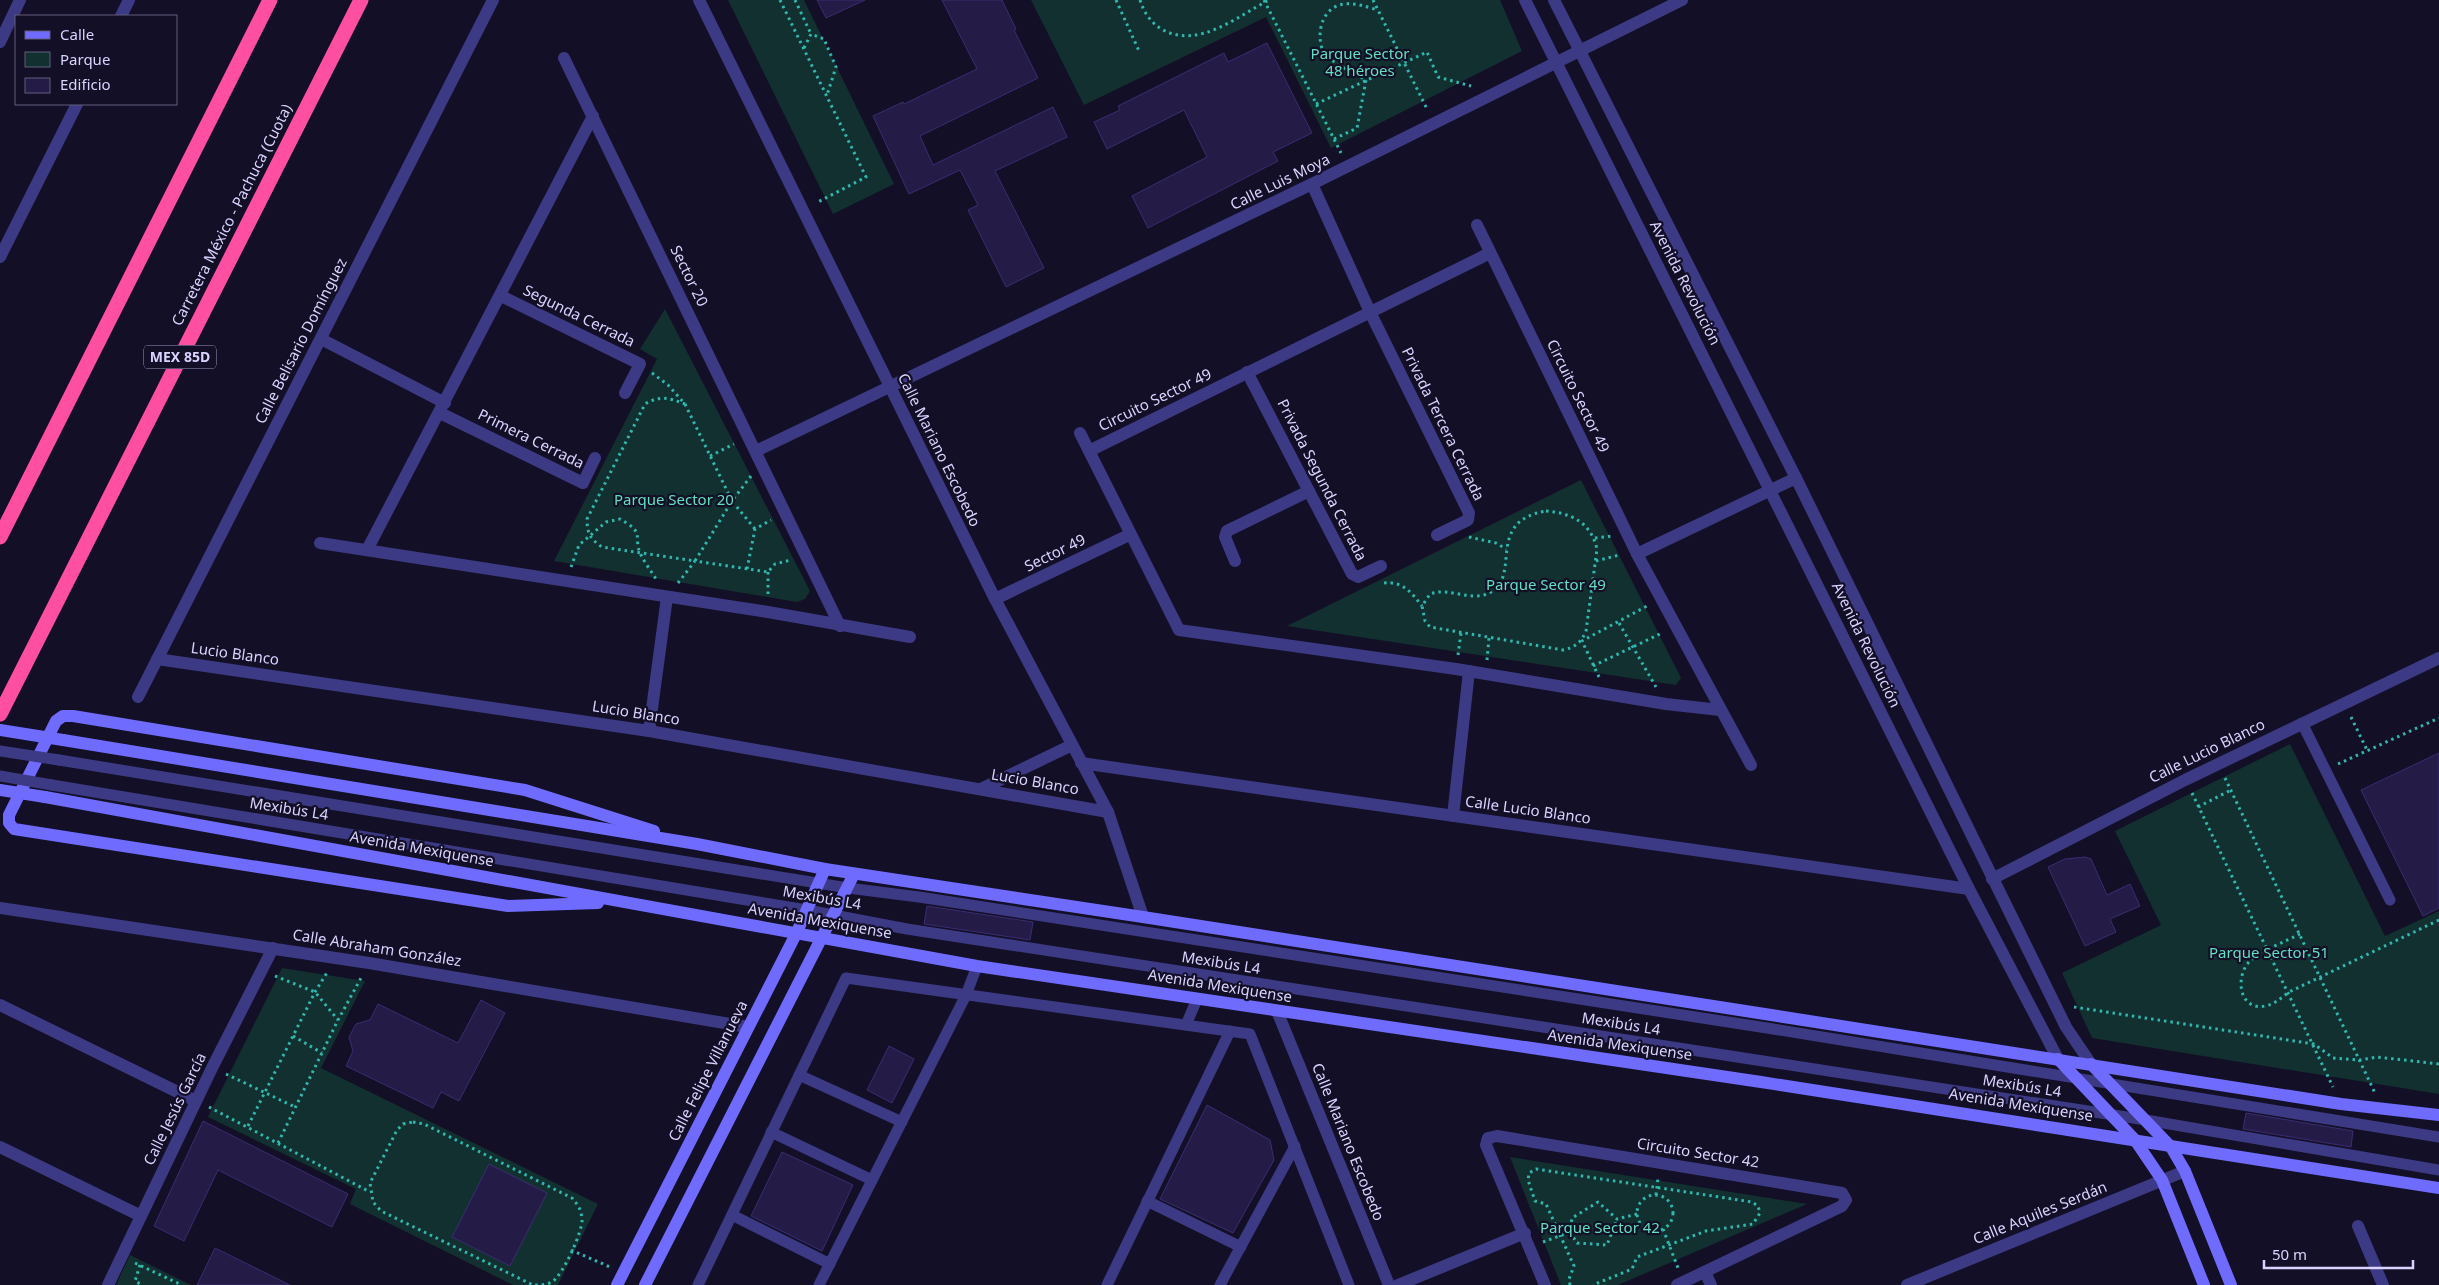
<svg xmlns="http://www.w3.org/2000/svg" width="2439" height="1285" font-family="'Noto Sans',sans-serif">
<rect width="100%" height="100%" fill="#130f26"/>
<!-- green -->
<g fill="#12302f">
<path d="M728 0H804L894 184 833 214Z"/>
<path d="M1031 0H1500L1522 51 1331 148 1266 17 1084 105Z"/>
<path d="M665 309 810 591 805 599 797 602 554 561 657 359 640 349Z"/>
<path d="M1581 480 1681 678 1676 685 1287 626Z"/>
<path d="M2290 744 2385 936 2439 911V1094L2092 1038 2062 973 2161 925 2115 831Z"/>
<path d="M282 968 365 981 321 1068 598 1204 558 1285H513L350 1204 356 1189 208 1117Z"/>
<path d="M1510 1157 1807 1204 1618 1285H1561Z"/>
<path d="M130 1255 191 1285H116Z"/>
</g>
<!-- building -->
<g fill="#241b47" stroke="#3b2d73">
<path d="M817 0H865L826 18Z"/>
<path d="M942 0H1002L1016 29 1014 30 1038 78 920 136 933 165 1053 107 1067 137 995 171 1044 268 1006 287 968 210 978 205 960 170 909 194 873 116 903 102 904 104 977 69Z"/>
<path d="M1267 43 1312 133 1273 152 1278 161 1148 228 1132 196 1207 157 1184 110 1107 149 1094 122 1120 110 1118 106 1224 53 1228 62Z"/>
<path d="M2439 753V908L2423 916 2361 790Z"/>
<path d="M2085 857 2091 859 2107 895 2130 884 2140 906 2110 919 2116 932 2085 946 2048 867 2065 859Z"/>
<path d="M927 906 1033 922 1030 940 924 924Z"/>
<path d="M481 1000 505 1013 459 1101 441 1092 433 1108 346 1066 353 1051 349 1037 356 1024 370 1020 378 1004 458 1043Z"/>
<path d="M889 1046 914 1059 892 1103 867 1090Z"/>
<path d="M1207 1105 1270 1140 1274 1160 1233 1233 1160 1199Z"/>
<path d="M2246 1113 2353 1131 2351 1147 2243 1129Z"/>
<path d="M203 1121 348 1194 332 1227 218 1170 184 1241 154 1226Z"/>
<path d="M782 1152 853 1185 822 1251 751 1216Z"/>
<path d="M489 1164 547 1193 510 1266 452 1237Z"/>
<path d="M215 1248 290 1285H197Z"/>
</g>
<g fill="none" stroke-linecap="round" stroke-linejoin="round">
<!-- path -->
<g stroke="#2fb8b0" stroke-width="3" stroke-dasharray="2.5 4" stroke-linecap="butt">
<path d="M780 0 866 177 816 203"/>
<path d="M795 0 811 34"/>
<path d="M1116 0 1139 51"/>
<path d="M1140 0C1144 13 1151 23 1163 30 1199 49 1238 16 1269 0"/>
<path d="M1264 0 1341 153"/>
<path d="M1373 0 1427 109"/>
<path d="M804 48 811 34 824 39 836 67 827 95"/>
<path d="M1316 104 1427 52 1438 77 1471 86"/>
<path d="M1334 139 1357 128 1366 80C1357 75 1329 61 1324 53 1316 38 1320 13 1337 6 1350 0 1366 7 1378 10"/>
<path d="M652 373 668 385 685 404 732 501 695 561 602 547C590 539 587 533 587 519L645 404C660 395 669 398 685 404"/>
<path d="M710 456 734 444"/>
<path d="M751 476 732 501 755 529"/>
<path d="M1546 511C1572 513 1591 523 1597 549L1586 631C1581 643 1575 647 1563 650L1430 627 1425 621 1422 606 1430 594C1450 586 1475 605 1494 590 1519 571 1487 521 1546 511Z"/>
<path d="M1469 537 1496 543 1506 549"/>
<path d="M1595 538 1612 536"/>
<path d="M1596 561 1619 555"/>
<path d="M571 567 579 545 606 522 620 519C647 534 632 536 641 555 645 563 651 571 656 579"/>
<path d="M747 569 755 529 771 520"/>
<path d="M768 572V597"/>
<path d="M678 583 695 561 768 572 775 564 791 560"/>
<path d="M1384 583C1403 581 1412 593 1422 606"/>
<path d="M1619 623 1656 687"/>
<path d="M1458 655 1461 633"/>
<path d="M1487 660 1489 638"/>
<path d="M1593 666 1662 633"/>
<path d="M1599 677 1582 641 1647 606"/>
<path d="M2351 717 2367 750"/>
<path d="M2338 764 2439 718"/>
<path d="M2225 778 2375 1093"/>
<path d="M2192 793 2333 1087"/>
<path d="M2198 807 2231 790"/>
<path d="M2300 934C2286 941 2259 952 2249 962 2235 977 2239 1011 2265 1006 2275 1004 2281 998 2289 992L2439 920"/>
<path d="M275 976 315 992 338 1020"/>
<path d="M2074 1007 2314 1044 2333 1058 2360 1060 2377 1057 2439 1064"/>
<path d="M293 1036 322 1053"/>
<path d="M226 1074 295 1107"/>
<path d="M209 1107 370 1192"/>
<path d="M413 1122 424 1124 572 1198C578 1205 581 1209 582 1219 583 1231 563 1275 552 1282 546 1285 539 1285 533 1285L381 1211 373 1202 370 1183 397 1130 403 1124Z"/>
<path d="M248 1126 315 992 328 971"/>
<path d="M278 1143 338 1020 361 978"/>
<path d="M1656 1195 1658 1178"/>
<circle cx="1655" cy="1213" r="18"/>
<path d="M1663 1229 1678 1268"/>
<path d="M1570 1232 1577 1243 1607 1245 1617 1219"/>
<path d="M1543 1242 1570 1232 1572 1218 1598 1202 1617 1219 1637 1214"/>
<path d="M571 1250 610 1267"/>
<path d="M135 1263 182 1285"/>
<path d="M140 1265 135 1281 142 1285"/>
<path d="M1570 1285 1569 1279 1574 1266 1546 1204 1535 1201 1528 1180 1529 1173 1536 1169 1752 1202 1758 1206 1760 1213 1753 1224 1706 1231 1637 1257 1632 1269 1593 1285"/>
</g>
<!-- lane -->
<g stroke="#3d3a85" stroke-width="11">
<path d="M2302 723 2390 900"/>
<path d="M59 760 848 888 919 897 1767 1028 2439 1137"/>
<path d="M52 785 807 910 907 929 2146 1120 2439 1170"/>
<path d="M1186 1025 1197 999"/>
<path d="M799 1075 902 1122"/>
<path d="M771 1132 872 1180"/>
<path d="M1147 1201 1241 1247"/>
<path d="M732 1215 830 1264"/>
<path d="M698 1285 846 978 1250 1034 1349 1285"/>
<path d="M819 1285 966 995 977 966"/>
<path d="M1107 1285 1230 1031"/>
<path d="M1220 1285 1295 1146"/>
</g>
<!-- street -->
<g stroke="#3d3a85" stroke-width="12">
<path d="M699 0 995 599 1108 812 1143 917"/>
<path d="M1525 0 1969 889 2058 1059"/>
<path d="M1554 0 1796 478 2066 1027 2091 1064"/>
<path d="M121 16 129 0"/>
<path d="M0 42 20 0"/>
<path d="M564 58 840 626"/>
<path d="M1312 184 1370 312 1469 513 1468 520 1437 535"/>
<path d="M1477 225 1637 554 1751 765"/>
<path d="M0 257 77 104"/>
<path d="M501 296 640 364 625 393"/>
<path d="M321 339 445 403"/>
<path d="M1247 372 1352 574 1358 577 1381 566"/>
<path d="M440 413 583 483 595 458"/>
<path d="M1080 433 1179 630 1456 669 1666 704 1720 710"/>
<path d="M756 451 1312 184 1682 0"/>
<path d="M1089 451 1490 253"/>
<path d="M320 543 768 612 910 637"/>
<path d="M367 550 593 116"/>
<path d="M1637 554 1796 478"/>
<path d="M1235 561 1225 537 1227 531 1309 491"/>
<path d="M995 599 1129 535"/>
<path d="M157 659 649 731 1108 812"/>
<path d="M138 697 493 0"/>
<path d="M649 731 667 597"/>
<path d="M1081 763 1969 889"/>
<path d="M981 789 1072 745"/>
<path d="M1453 816 1469 671"/>
<path d="M1992 879 2185 780 2439 658"/>
<path d="M0 908 369 963 748 1027"/>
<path d="M0 1005 196 1101"/>
<path d="M1277 1011 1389 1285"/>
<path d="M0 1147 141 1216"/>
<path d="M2358 1226 2383 1285"/>
<path d="M1705 1272 1711 1285"/>
<path d="M108 1285 212 1068 273 948"/>
<path d="M1398 1285 1525 1233"/>
<path d="M1545 1285 1486 1145 1488 1138 1497 1136 1842 1193 1846 1200 1842 1206 1677 1285"/>
<path d="M1907 1285 2185 1171"/>
</g>
<!-- secondary -->
<g stroke="#6f6bff" stroke-width="12">
<path d="M63 740 697 844 825 869 1143 917 2341 1104 2439 1115"/>
<path d="M45 797 977 966 1761 1082 2439 1188"/>
<path d="M598 903 508 906 14 829 9 823V815L56 721 63 716H73L525 790 654 831"/>
<path d="M2058 1059 2135 1140 2162 1180 2204 1285"/>
<path d="M2091 1064 2171 1147 2185 1171 2231 1285"/>
<path d="M617 1285 796 934 825 869"/>
<path d="M645 1285 854 874"/>
</g>
<!-- highway -->
<g stroke="#ff4fa3" stroke-width="15">
<path d="M0 537 270 0"/>
<path d="M0 714 361 0"/>
</g>
<!-- lane-bridge -->
<g stroke="#3d3a85" stroke-width="11">
<path d="M0 751 59 760"/>
<path d="M0 776 52 785"/>
</g>
<!-- secondary-bridge -->
<g stroke="#6f6bff" stroke-width="12">
<path d="M0 730 63 740"/>
<path d="M0 790 45 797"/>
</g>
</g>
<g text-anchor="middle" stroke-width="4.5" stroke-linejoin="round" paint-order="stroke">
<!-- shield labels -->
<rect fill="#130f26" stroke="#9e99be" stroke-width="1" x="144" y="345.5" width="72" height="23" rx="4"/>
<g font-size="14" font-weight="bold" fill="#d9d4ff">
<text x="180" y="362">MEX 85D</text>
</g>
<!-- park labels -->
<g font-size="15" fill="#5fe0c0" stroke="#130f26">
<text x="1360" y="59">Parque Sector<tspan x="1360" dy="17">48 héroes</tspan></text>
<text x="674" y="505">Parque Sector 20</text>
<text x="1546" y="590">Parque Sector 49</text>
<text x="2269" y="958">Parque Sector 51</text>
<text x="1600" y="1233">Parque Sector 42</text>
</g>
<!-- street labels -->
<g font-size="15" fill="#d9d4ff" stroke="#130f26">
<text transform="translate(1280 182) rotate(-26)" y="5">Calle Luis Moya</text>
<text transform="translate(232 215) rotate(-63)" y="5">Carretera México - Pachuca (Cuota)</text>
<text transform="translate(689 276) rotate(64)" y="5">Sector 20</text>
<text transform="translate(1685 283) rotate(63)" y="5">Avenida Revolución</text>
<text transform="translate(579 316) rotate(26)" y="5">Segunda Cerrada</text>
<text transform="translate(301 341) rotate(-63)" y="5">Calle Belisario Domínguez</text>
<text transform="translate(1578 396) rotate(64)" y="5">Circuito Sector 49</text>
<text transform="translate(1155 400) rotate(-26)" y="5">Circuito Sector 49</text>
<text transform="translate(1443 424) rotate(64)" y="5">Privada Tercera Cerrada</text>
<text transform="translate(531 439) rotate(26)" y="5">Primera Cerrada</text>
<text transform="translate(939 450) rotate(64)" y="5">Calle Mariano Escobedo</text>
<text transform="translate(1322 480) rotate(63)" y="5">Privada Segunda Cerrada</text>
<text transform="translate(1055 553) rotate(-26)" y="5">Sector 49</text>
<text transform="translate(1866 645) rotate(64)" y="5">Avenida Revolución</text>
<text transform="translate(235 654) rotate(8)" y="5">Lucio Blanco</text>
<text transform="translate(636 713) rotate(9)" y="5">Lucio Blanco</text>
<text transform="translate(2207 751) rotate(-26)" y="5">Calle Lucio Blanco</text>
<text transform="translate(1035 782) rotate(10)" y="5">Lucio Blanco</text>
<text transform="translate(289 809) rotate(9)" y="5">Mexibús L4</text>
<text transform="translate(1528 810) rotate(8)" y="5">Calle Lucio Blanco</text>
<text transform="translate(422 849) rotate(10)" y="5">Avenida Mexiquense</text>
<text transform="translate(822 898) rotate(10)" y="5">Mexibús L4</text>
<text transform="translate(820 921) rotate(10)" y="5">Avenida Mexiquense</text>
<text transform="translate(377 948) rotate(9)" y="5">Calle Abraham González</text>
<text transform="translate(1221 963) rotate(9)" y="5">Mexibús L4</text>
<text transform="translate(1220 986) rotate(9)" y="5">Avenida Mexiquense</text>
<text transform="translate(1621 1024) rotate(9)" y="5">Mexibús L4</text>
<text transform="translate(1620 1045) rotate(8)" y="5">Avenida Mexiquense</text>
<text transform="translate(708 1071) rotate(-63)" y="5">Calle Felipe Villanueva</text>
<text transform="translate(2022 1086) rotate(9)" y="5">Mexibús L4</text>
<text transform="translate(2021 1105) rotate(9)" y="5">Avenida Mexiquense</text>
<text transform="translate(175 1109) rotate(-64)" y="5">Calle Jesús García</text>
<text transform="translate(1348 1142) rotate(68)" y="5">Calle Mariano Escobedo</text>
<text transform="translate(1698 1153) rotate(9)" y="5">Circuito Sector 42</text>
<text transform="translate(2040 1213) rotate(-22)" y="5">Calle Aquiles Serdán</text>
</g>
</g>
<!-- legend -->
<rect x="15" y="15" width="162" height="90" fill="#130f26" stroke="#625e7d"/>
<rect x="25" y="31" width="25" height="8" fill="#6f6bff" stroke="#625e7d"/>
<text x="60" y="40" font-size="15" fill="#d9d4ff">Calle</text>
<rect x="25" y="52" width="25" height="15" fill="#12302f" stroke="#625e7d"/>
<text x="60" y="65" font-size="15" fill="#d9d4ff">Parque</text>
<rect x="25" y="78" width="25" height="15" fill="#241b47" stroke="#625e7d"/>
<text x="60" y="90" font-size="15" fill="#d9d4ff">Edificio</text>
<!-- scale -->
<path d="M2264 1260v8h149v-8" fill="none" stroke="#d9d4ff" stroke-width="2.5"/>
<text x="2272" y="1260" font-size="15" fill="#d9d4ff" stroke="#130f26" stroke-width="4" paint-order="stroke">50 m</text>
</svg>
